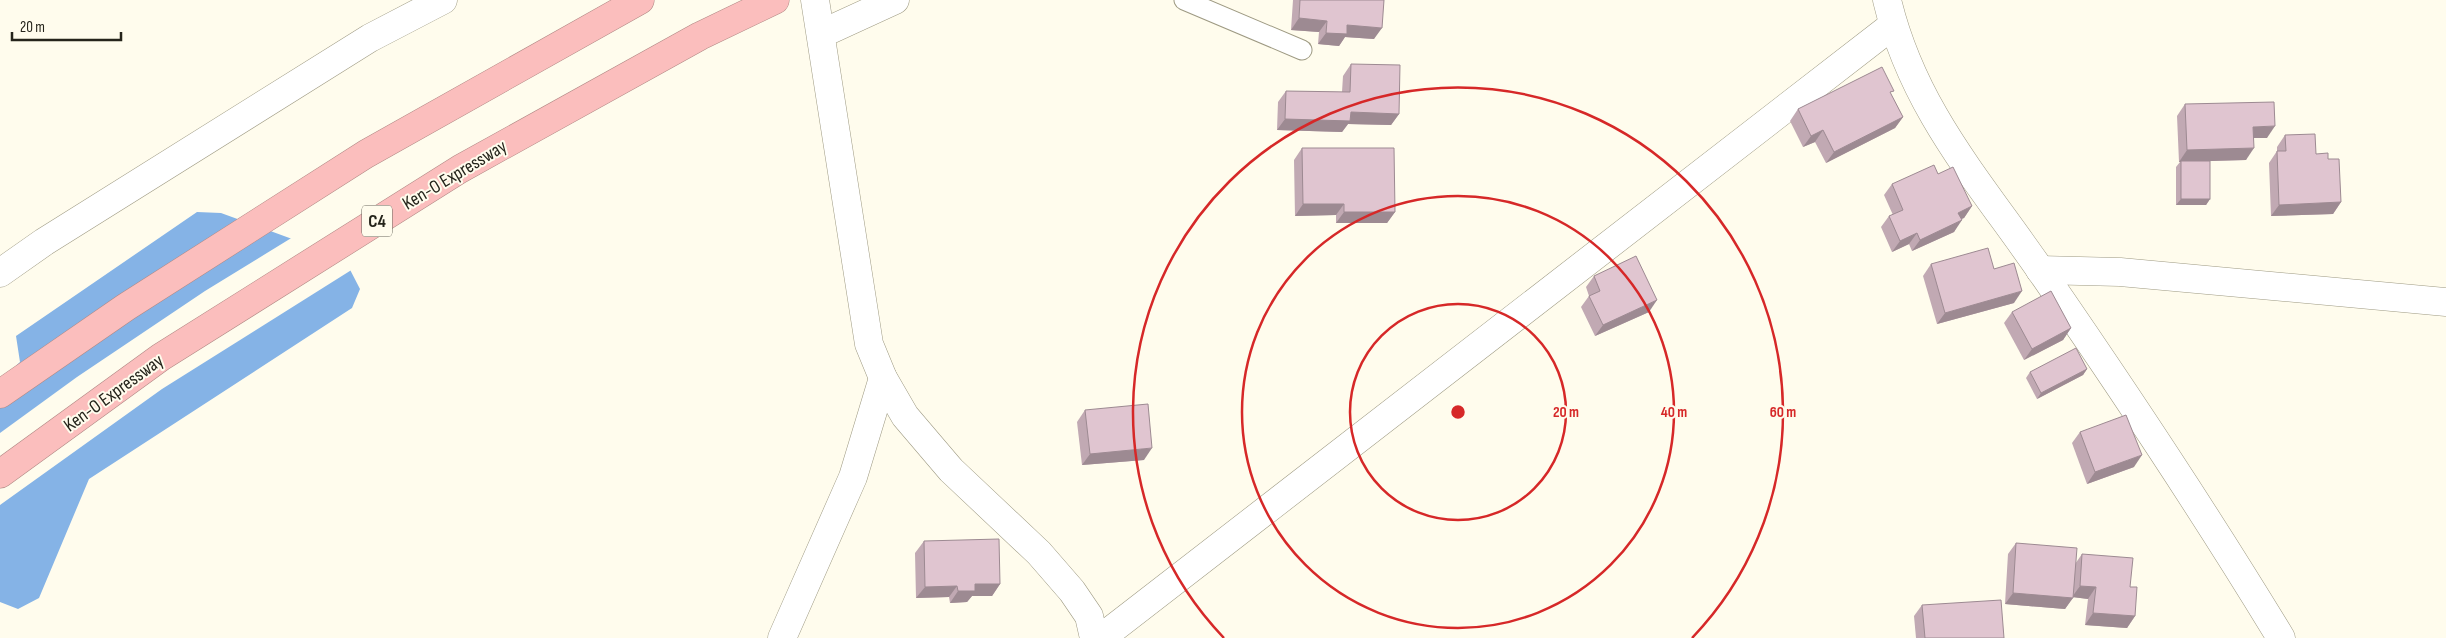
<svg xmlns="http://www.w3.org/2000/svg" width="2446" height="638" font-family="'Sofia Sans Condensed',sans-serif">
<rect width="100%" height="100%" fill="#fffced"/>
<!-- water -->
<path fill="#85b3e6" d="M197 212 221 213 344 258 360 289 352 308 89 479 39 598 18 609 0 602V381L20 362 16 336Z"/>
<!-- pier -->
<path fill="#fffced" d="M293 237 345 255 353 269 162 389 0 505V433L77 377 205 291Z"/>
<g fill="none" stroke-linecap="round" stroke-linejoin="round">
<defs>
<path id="lane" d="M1184 0 1302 50"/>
<g id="street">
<path d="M815 0 869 344 883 378 905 416 951 470 1039 553 1072 591 1089 616 1094 638"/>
<path d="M821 34 895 0"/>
<path d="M2040 270 2120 272 2446 302"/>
<path d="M0 273 44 242 370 38 443 0"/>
<path d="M782 638 853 477 883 378"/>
<path d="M1101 638 1893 25"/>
</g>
<path id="secondary" d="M1887 0C1913 109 1979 181 2041 271 2124 391 2205 513 2281 638"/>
<g id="highway">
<path d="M0 394 126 307 366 154 640 0"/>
<path d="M0 474 161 357 460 169 700 36 775 0"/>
</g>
</defs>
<!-- lane casing -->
<use href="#lane" stroke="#9e9a83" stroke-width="21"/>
<!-- street casing -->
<use href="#street" stroke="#9e9a83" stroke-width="29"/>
<!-- secondary casing -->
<use href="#secondary" stroke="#9e9a83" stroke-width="29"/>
<!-- highway casing -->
<use href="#highway" stroke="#b08884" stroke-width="29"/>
<!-- lane -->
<use href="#lane" stroke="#fff" stroke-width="19"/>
<!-- street -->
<use href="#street" stroke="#fff" stroke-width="28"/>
<!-- secondary -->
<use href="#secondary" stroke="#fff" stroke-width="28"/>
<!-- highway -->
<use href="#highway" stroke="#fbbebd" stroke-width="28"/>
</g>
<!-- wall -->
<g fill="#c1a9b3">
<path d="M1293 0H1384L1374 39 1345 37 1339 46 1318 44 1319 32 1291 30Z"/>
<path d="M1351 64 1399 114 1391 125 1348 124 1342 132 1277 130 1278 102 1286 91 1342 92 1343 76Z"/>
<path d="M1891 94 1903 117 1895 128 1826 163 1815 142 1803 147 1790 121 1798 109Z"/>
<path d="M2185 104 2267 138H2253L2246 160 2197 161 2210 199 2206 205H2176V167L2180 162H2179L2177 116Z"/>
<path d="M2285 135 2316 154 2328 159 2341 202 2333 214 2271 216 2269 163 2277 151V147Z"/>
<path d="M1302 148 1395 212 1387 223H1336V215L1295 216 1294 160Z"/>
<path d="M1938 174 1972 206 1964 218 1961 219 1954 232 1912 251 1909 244 1892 252 1881 227 1889 216 1893 215 1884 195 1892 184Z"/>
<path d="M1931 264 1994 269 2014 303 1937 324 1923 276Z"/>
<path d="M1594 276 1649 312 1595 336 1581 307 1589 296 1586 287Z"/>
<path d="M2012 312 2071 328 2063 340 2024 360 2004 323Z"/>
<path d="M2087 369 2083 375 2037 399 2026 378 2030 372Z"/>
<path d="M1085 410 1144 460 1082 465 1077 422Z"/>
<path d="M2080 432 2134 467 2087 484 2072 443Z"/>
<path d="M924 541 1000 584 992 596H972L967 602 950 603 949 597 916 598 915 553Z"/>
<path d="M2016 543 2075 564 2082 554 2130 587 2135 616 2127 628 2085 625 2088 599 2073 597 2065 609 2005 604 2008 554Z"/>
<path d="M1922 605 2004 638H1916L1914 616Z"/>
</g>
<!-- shaded-wall -->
<g fill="#9d8a92">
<path d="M1299 18 1327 21 1319 32 1291 30Z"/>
<path d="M1347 25 1382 28 1374 39 1345 37 1339 46 1318 44 1326 33Z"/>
<path d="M1351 112 1399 114 1391 125 1348 124 1342 132 1277 130 1285 119Z"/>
<path d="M1903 117 1895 128 1826 163 1834 152Z"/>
<path d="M2275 126 2267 138H2245L2253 127Z"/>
<path d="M1823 130 1815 142 1803 147 1811 136Z"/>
<path d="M2254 148 2246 160 2179 162 2187 150Z"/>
<path d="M2181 199H2210L2206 205H2176Z"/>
<path d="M2341 202 2333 214 2271 216 2279 205Z"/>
<path d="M1303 204H1344L1336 215 1295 216Z"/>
<path d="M1972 206 1964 218 1950 224 1958 213Z"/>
<path d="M1344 212H1395L1387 223H1336Z"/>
<path d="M1962 220 1954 232 1912 251 1920 240Z"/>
<path d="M1917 233 1909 244 1892 252 1900 241Z"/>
<path d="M2022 291 2014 303 1937 324 1945 313Z"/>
<path d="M1657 300 1649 312 1595 336 1603 325Z"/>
<path d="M2071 328 2063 340 2024 360 2032 349Z"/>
<path d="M2087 369 2083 375 2037 399 2041 393Z"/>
<path d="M1152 448 1144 460 1082 465 1090 454Z"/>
<path d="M2142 455 2134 467 2087 484 2095 472Z"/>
<path d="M975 584H1000L992 596H972L967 602 950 603 958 591Z"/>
<path d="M957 586 949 597 916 598 925 587Z"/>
<path d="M2080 586 2096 587 2088 599 2072 597Z"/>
<path d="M2013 593 2073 598 2065 609 2005 604Z"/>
<path d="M2093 613 2135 616 2127 628 2085 625Z"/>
</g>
<!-- building -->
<g fill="#e0c5d0" stroke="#9d8a92">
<path d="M1300 0H1384L1382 28 1347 25V34L1326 33 1327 21 1299 18Z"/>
<path d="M1351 64 1400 65 1399 114 1351 112 1350 121 1285 119 1286 91 1350 92Z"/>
<path d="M1882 67 1894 91 1890 92 1903 117 1834 152 1823 130 1811 136 1798 109Z"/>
<path d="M2274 102 2275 126 2253 127 2254 148 2187 150 2185 104Z"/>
<path d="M2315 134 2316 154 2328 153V159H2339L2341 202 2279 205 2277 151H2286L2285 135Z"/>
<path d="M1302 148H1394L1395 212H1344V204H1303Z"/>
<rect x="2181" y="161" width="29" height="38"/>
<path d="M1934 165 1938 174 1953 167 1972 206 1958 213 1962 220 1920 240 1917 233 1900 241 1889 216 1903 210 1892 184Z"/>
<path d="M1988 248 1994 269 2014 263 2022 291 1945 313 1931 264Z"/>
<path d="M1636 256 1657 300 1603 325 1589 296 1600 291 1594 276Z"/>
<path d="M2051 291 2071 328 2032 349 2012 312Z"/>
<path d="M2076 348 2087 369 2041 393 2030 372Z"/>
<path d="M1148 404 1152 448 1090 454 1085 410Z"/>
<path d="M2126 415 2142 455 2095 472 2080 432Z"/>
<path d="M999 539 1000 584H975V591H958L957 586 925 587 924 541Z"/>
<path d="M2016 543 2077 548 2073 598 2013 593Z"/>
<path d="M2082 554 2133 558 2130 587H2137L2135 616 2093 613 2096 587 2080 586Z"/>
<path d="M2001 600 2004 638H1925L1922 605Z"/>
</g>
<!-- distance rings -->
<g fill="none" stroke="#d62828" stroke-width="2.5">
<circle cx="1458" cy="412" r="108"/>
<circle cx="1458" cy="412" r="216"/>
<path d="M1224 638A325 325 0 1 1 1692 638"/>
</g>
<g text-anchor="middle" stroke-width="4" stroke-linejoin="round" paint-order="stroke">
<!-- shield labels -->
<rect fill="#fffced" stroke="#66655a" stroke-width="1" x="362" y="205.5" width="30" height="31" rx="4"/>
<g font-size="18" font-weight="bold" fill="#25241b">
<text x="377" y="227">C4</text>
</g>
<!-- street labels -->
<g font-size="19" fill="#25241b" stroke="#fffced">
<text transform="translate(454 174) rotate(-31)" y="7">Ken-O Expressway</text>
<text transform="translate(113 392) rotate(-36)" y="7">Ken-O Expressway</text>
</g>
</g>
<circle cx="1458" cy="412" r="8" fill="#d62828" stroke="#fffced" stroke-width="2.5"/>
<g font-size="15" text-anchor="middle" font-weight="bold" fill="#d62828" stroke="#fffced" stroke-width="4" stroke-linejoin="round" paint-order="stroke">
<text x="1566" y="417">20 m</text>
<text x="1674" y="417">40 m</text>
<text x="1783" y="417">60 m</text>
</g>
<!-- scale -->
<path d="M12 32v8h109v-8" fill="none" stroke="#25241b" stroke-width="2.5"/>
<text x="20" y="32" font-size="15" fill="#25241b" stroke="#fffced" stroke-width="4" paint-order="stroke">20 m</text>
</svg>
